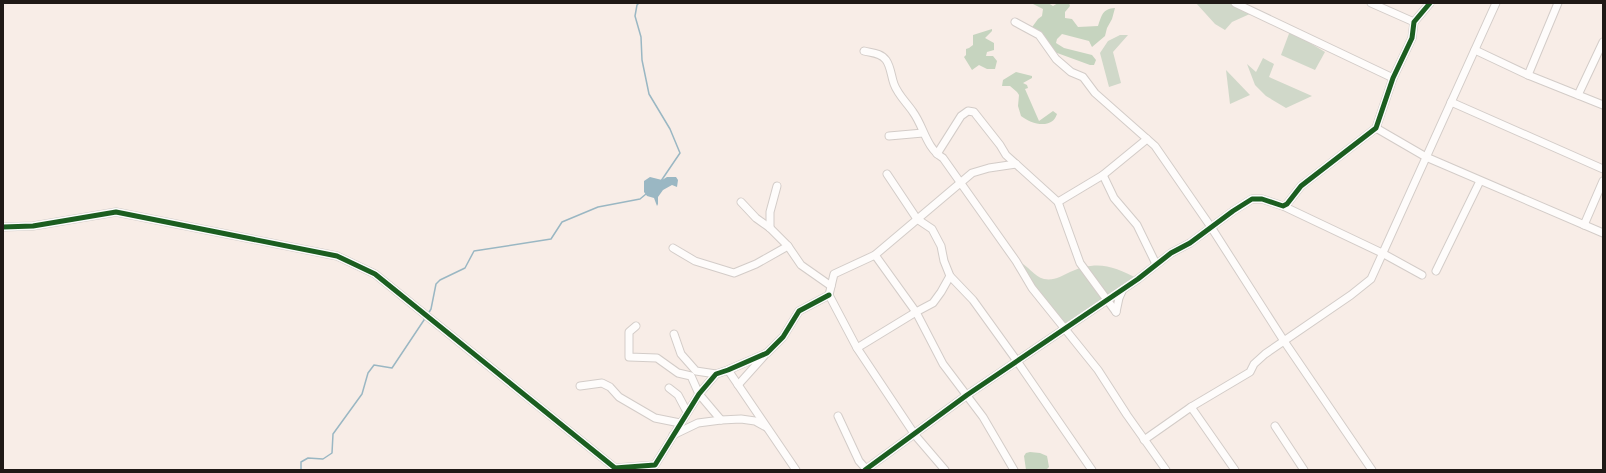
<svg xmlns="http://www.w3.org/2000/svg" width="1606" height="473" font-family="'Libre Baskerville',serif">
<rect width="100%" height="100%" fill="#f8ede7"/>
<!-- green -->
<g fill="#d0d8c9">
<path d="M1196 3H1230L1252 13 1232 22 1225 30 1215 24Z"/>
<path d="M1290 31 1325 52 1315 70 1281 55Z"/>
<path d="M1120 35H1128L1113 52 1121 83 1109 87 1100 53 1108 41Z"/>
<path d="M1263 58 1274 64 1269 77 1312 96 1286 108 1266 96 1255 85 1247 64 1256 72Z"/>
<path d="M1226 70 1250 95 1230 104Z"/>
<path d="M1016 261C1028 264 1034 277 1044 279 1054 281 1062 276 1070 272 1097 260 1114 266 1138 279L1065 328Z"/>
</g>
<!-- forest -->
<g fill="#c6d4bf">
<path d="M1031 3H1048L1053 6 1058 3H1069L1070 6 1065 12V18L1072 19 1078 27 1098 26C1102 15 1102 9 1115 8L1112 19 1107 28 1105 36 1092 47 1089 41 1062 34 1057 39 1056 43 1064 48 1092 55 1096 60 1094 65H1090L1049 50 1030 30 1038 19 1042 16 1043 9Z"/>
<path d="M992 29V31L985 38 994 43V50L987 52 986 56H993L997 61 995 69H987L979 65 972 70 964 57 966 55V49L969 48 973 45V35Z"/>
<path d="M1016 72 1032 76V78L1023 83 1027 85 1028 88 1025 89 1039 121 1053 111 1057 114C1052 130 1031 124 1021 116L1018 106 1019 95 1017 92 1010 86H1002L1003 80Z"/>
<path d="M1030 452 1040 453 1047 456 1049 467 1046 470H1026L1024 456 1026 453Z"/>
</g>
<!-- water -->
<path fill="#9ab7c3" d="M650 177 662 180 667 177H676L678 180 677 187 672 185 663 190 658 197V204L657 206 654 198 647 196 644 192V181Z"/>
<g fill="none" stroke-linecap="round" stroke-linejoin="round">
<!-- stream -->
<g stroke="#9ab7c3" stroke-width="1.5">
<path d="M639 3 637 5 635 16 641 37 642 60 649 94 670 129 680 153 661 181"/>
<path d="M428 314 431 309 436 284 440 280 465 268 474 251 551 239 562 222 598 207 640 199 646 194"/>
<path d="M301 470V462L308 458 323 459 332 453 333 434 362 394 368 373 374 365 392 368 426 317"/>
</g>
<defs>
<g id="street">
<path d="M1235 3 1393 78"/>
<path d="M1371 3 1414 22"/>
<path d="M1015 22 1039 35 1056 59 1071 72 1083 77 1095 93 1155 146 1211 227 1284 341 1372 470"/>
<path d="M1475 50 1528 75 1603 105"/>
<path d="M864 51C872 53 881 53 886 60 891 67 891 76 894 84 898 95 907 103 913 112 924 127 926 148 943 158L1016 261 1032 288 1098 370 1127 415 1166 470"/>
<path d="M1528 75 1558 3"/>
<path d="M1578 95 1603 42"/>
<path d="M1451 102 1603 169"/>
<path d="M1376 128 1426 157 1603 233"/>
<path d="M889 136 923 133"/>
<path d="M937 154 961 116 968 111 974 112 1000 145 1006 155 1058 202 1080 263 1116 312"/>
<path d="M887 174 917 219 932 229 941 246 944 261 950 276 973 300 1017 361 1092 470"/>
<path d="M1103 175 1114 198 1137 225 1156 264"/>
<path d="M741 202 756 218 770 228 788 246 801 265 831 286"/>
<path d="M1058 202 1103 175 1147 139"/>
<path d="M1283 206 1382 253 1422 275"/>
<path d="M1584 225 1603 181"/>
<path d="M3 227 33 226 116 212 337 256 375 274 615 468 655 465 699 394 716 374 728 370 767 353 783 337 799 311 829 295"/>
<path d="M770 228V212L777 186"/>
<path d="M673 248 695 261 734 273 756 264 788 246"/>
<path d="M875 255 916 312 943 364 983 417 1014 470"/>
<path d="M1436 271 1480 181"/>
<path d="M1116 312 1119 298 1123 289"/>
<path d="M636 326 629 332V357L657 358 678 373 691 376 699 394 721 420"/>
<path d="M674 334 681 354 696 371 716 374"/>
<path d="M857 348 916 312 933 303 941 292 950 276"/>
<path d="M728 370 796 470"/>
<path d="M738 385 764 356"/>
<path d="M580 386 602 383 610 387 619 397 655 418 680 423"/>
<path d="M669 388 678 395 687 412"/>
<path d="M1191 407 1235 470"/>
<path d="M838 416 859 461 867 470"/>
<path d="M1275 426 1304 470"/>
<path d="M673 435 698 423 721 420 741 419 755 421 766 427"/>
<path d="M1144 440 1191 407 1250 372 1254 364 1265 354 1351 295 1371 279 1496 3"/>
<path d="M865 470 967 395 1138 279 1171 253 1190 243 1233 211 1252 199H1262L1283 206 1287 204 1301 186 1376 128 1393 78 1412 38 1414 22 1430 3"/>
<path d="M945 470 915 435 857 348 829 295 834 274 875 255 972 173 989 168 1016 164"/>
</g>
</defs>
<!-- street casing -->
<use href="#street" stroke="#d3ccc8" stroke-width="9"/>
<!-- street -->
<use href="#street" stroke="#fefcfb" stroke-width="7"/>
<defs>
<g id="cycleway">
<path d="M3 227 33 226 116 212 337 256 375 274 615 468 655 465 699 394 716 374 728 370 767 353 783 337 799 311 829 295"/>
<path d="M865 470 967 395 1138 279 1171 253 1190 243 1233 211 1252 199H1262L1283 206 1287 204 1301 186 1376 128 1393 78 1412 38 1414 22 1430 3"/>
</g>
</defs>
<!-- cycleway casing -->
<use href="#cycleway" stroke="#fcfcfc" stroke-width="8"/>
<!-- cycleway -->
<use href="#cycleway" stroke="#1b5e20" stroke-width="5"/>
</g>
<!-- border -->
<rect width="1606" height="473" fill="none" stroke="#1f1916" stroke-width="8"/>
</svg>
